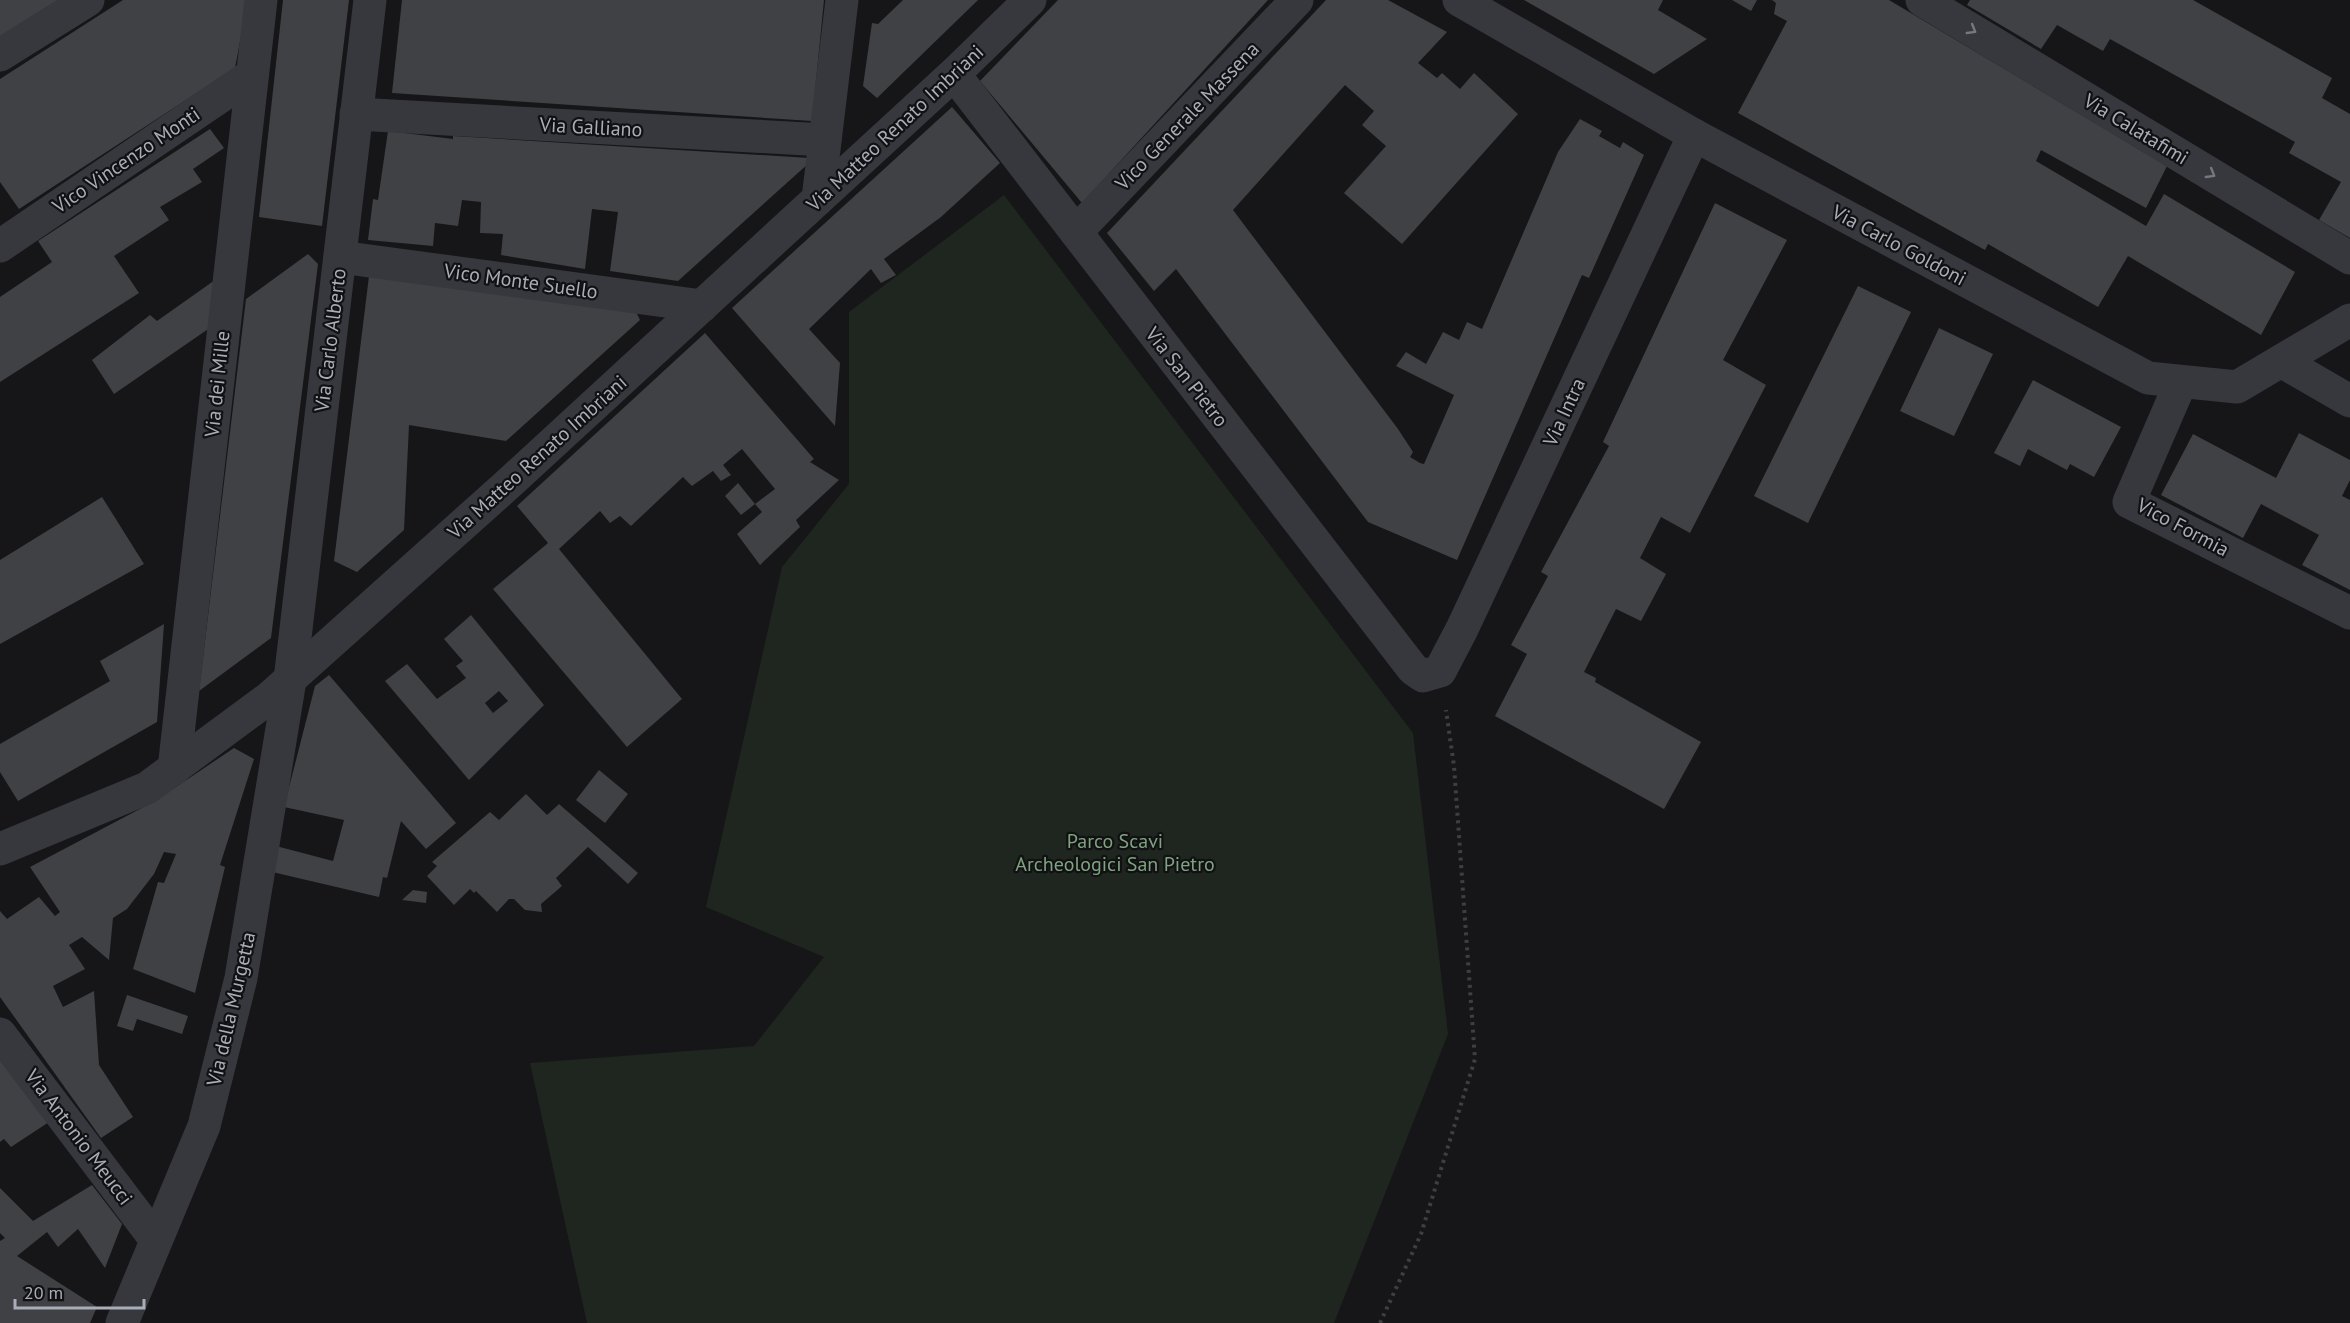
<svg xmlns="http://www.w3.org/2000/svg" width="2350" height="1323" font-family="'PT Sans',sans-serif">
<rect width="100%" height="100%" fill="#161618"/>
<!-- green -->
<path fill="#1e261f" d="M1004 195 1413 733 1448 1034 1334 1323H587L530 1063 754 1046 824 957 706 907 782 567 849 484V312Z"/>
<!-- building -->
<g fill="#404145" fill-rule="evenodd">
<path d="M0 0H60L0 38Z"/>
<path d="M123 0H248L235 68 19 209 0 182V79Z"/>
<path d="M283 0H349L322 226 259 217Z"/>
<path d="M402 0H824L812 121 392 93Z"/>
<path d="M903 0H978L877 98 863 86 872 23 878 24Z"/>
<path d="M1058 0H1268L1082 203 980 81Z"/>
<path d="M1326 0H1388L1447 32 1418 63 1437 78 1442 73 1460 89 1474 73 1518 114 1402 244 1344 193 1386 146 1362 125 1374 111 1345 85 1233 210 1398 429 1413 452 1410 457 1420 463 1424 464 1454 395 1396 366 1406 352 1426 364 1443 332 1459 340 1467 322 1482 329 1558 152 1580 119 1602 131 1599 136 1620 148 1623 142 1644 155 1589 278 1582 275 1457 560 1368 522 1176 269 1154 291 1107 233Z"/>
<path d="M1524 0H1663L1658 10 1707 39 1654 74Z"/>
<path d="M1732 0H1757L1751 11Z"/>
<path d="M1772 0H1889L2167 166 2146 208 2041 150 2036 161 2146 226 2164 194 2295 272 2261 335 2128 256 2098 307 1988 244 1985 250 1738 113 1787 21 1774 14 1776 3Z"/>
<path d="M1970 0H2193L2332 78 2322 98 2350 114V238L2319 220 2341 182 2289 153 2295 142 2110 39 2103 51 2057 25 2041 49 1967 5Z"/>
<path d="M952 107 1000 163 941 217 884 259 896 275 881 283 871 269 809 329 840 363 835 426 732 308Z"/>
<path d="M210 129 224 148 193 169 202 182 160 207 169 220 114 256 139 293 0 382V297L52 262 38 241Z"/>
<path d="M388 131 453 139V136L809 158V163L678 281 610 271 618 212 592 209 585 269 501 255 503 234 480 233 481 202 462 200 458 226 435 223 433 246 368 240 373 199 378 200Z"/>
<path d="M1715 203 1787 240 1723 360 1766 385 1690 533 1661 517 1640 558 1666 574 1641 621 1616 609 1584 672 1596 678 1595 682 1701 742 1664 809 1495 716 1527 654 1511 645 1548 576 1541 572 1609 446 1603 442Z"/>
<path d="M308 254 318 264 271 638 199 691 246 299Z"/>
<path d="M369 276 636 312 640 320 506 441 409 425 404 530 357 572 334 561Z"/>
<path d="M215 280 214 325 114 394 92 360 150 315 157 321Z"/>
<path d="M1858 286 1911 312 1808 523 1754 496Z"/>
<path d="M1939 328 1993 354 1954 436 1900 411Z"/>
<path d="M705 333 814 459 810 462 839 480 796 520 800 527 760 565 737 534 762 512 755 504 741 515 725 496 738 483 755 504 775 489 742 449 723 465 731 475 721 481 713 471 692 486 683 477 631 526 620 516 610 523 600 511 559 549 682 699 627 747 493 589 548 543 517 506Z"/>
<path d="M2033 380 2121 427 2094 477 2070 464 2067 470 2028 449 2020 466 1994 453Z"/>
<path d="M2299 433 2350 460V480L2342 496 2350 500V590L2302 565 2319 535 2261 504 2243 538 2161 495 2193 434 2276 478Z"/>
<path d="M102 497 144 564 0 644V560Z"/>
<path d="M471 615 544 705 469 780 385 681 407 664 437 699 466 678 456 666 463 661 444 639ZM499 691 508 701 493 713 485 703Z"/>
<path d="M164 624 157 722 18 801 0 772V744L110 681 100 661Z"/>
<path d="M329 675 456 823 426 849 401 821 387 878 383 877 379 897 268 871 276 846 333 861 344 820 284 807 315 686Z"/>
<path d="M234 748 254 759 220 865 225 867 195 993 133 969 158 882 164 883 176 854 164 852 154 874 127 909 113 918 109 960 82 937 69 945 85 969 53 986 63 1007 94 991 99 1065 133 1117 101 1138 0 997V911L7 919 39 897 55 916 60 912 30 867 155 801Z"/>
<path d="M599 770 628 794 605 823 576 800Z"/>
<path d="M526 794 547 815 559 804 638 873 628 884 588 847 556 878 562 886 541 904 542 912 525 910 514 899H509L497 912 476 891 474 893 470 889 454 905 427 876 437 866 432 862 490 812 499 820Z"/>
<path d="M413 890 427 892 426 903 402 900Z"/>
<path d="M127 995 188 1016 182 1034 137 1019 133 1031 117 1026Z"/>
<path d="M0 1057 49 1122 11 1147 4 1139 0 1142Z"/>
<path d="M92 1185 122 1224 105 1268 78 1229 58 1247 47 1232 17 1256 97 1307 90 1323H0V1241L5 1238 0 1233V1188L33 1221Z"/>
</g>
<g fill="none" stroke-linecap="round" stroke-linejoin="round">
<!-- path -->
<path stroke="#3d3f44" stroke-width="4" stroke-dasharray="3 4.5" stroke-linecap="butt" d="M1380 1323 1421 1234 1475 1059 1454 766 1446 710"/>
<!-- minor -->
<g stroke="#37383d" stroke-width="33">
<path d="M1922 0 2350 258"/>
<path d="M0 55 88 0"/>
<path d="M954 74 1413 669 1423 676 1440 671 1462 629 1694 135"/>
<path d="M356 114 825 140"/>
<path d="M818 199 842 0"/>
<path d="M1076 232 1297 0"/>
<path d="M0 246 252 75"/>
<path d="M340 257 702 306"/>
<path d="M2281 361 2350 401"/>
<path d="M2181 382 2129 502 2350 613"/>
<path d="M174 769 261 0"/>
<path d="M0 1034 156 1240"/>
<path d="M122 1323 204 1126 241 978 290 680 370 0"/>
</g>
<!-- tertiary -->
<g stroke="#37383d" stroke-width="33">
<path d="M1459 0 1694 135 2148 378 2237 387 2350 320"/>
<path d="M0 849 147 788 269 698 507 485 954 74 1030 0"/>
</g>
</g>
<!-- one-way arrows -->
<defs><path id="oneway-chevron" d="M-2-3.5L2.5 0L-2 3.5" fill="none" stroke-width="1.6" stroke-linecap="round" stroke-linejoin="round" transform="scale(1.5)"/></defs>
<g stroke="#757881">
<use href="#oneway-chevron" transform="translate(1972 30) rotate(31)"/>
<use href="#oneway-chevron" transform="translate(2211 174) rotate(31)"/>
</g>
<g text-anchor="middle" stroke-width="4.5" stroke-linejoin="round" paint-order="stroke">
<!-- street labels -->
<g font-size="20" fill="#a8adb8" stroke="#111113">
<text transform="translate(1187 116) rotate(-46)" y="7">Vico Generale Massena</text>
<text transform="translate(591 127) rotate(3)" y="7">Via Galliano</text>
<text transform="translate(895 128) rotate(-43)" y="7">Via Matteo Renato Imbriani</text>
<text transform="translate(2136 129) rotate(31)" y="7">Via Calatafimi</text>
<text transform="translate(126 160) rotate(-34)" y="7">Vico Vincenzo Monti</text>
<text transform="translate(1899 245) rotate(28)" y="7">Via Carlo Goldoni</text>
<text transform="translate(521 281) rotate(8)" y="7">Vico Monte Suello</text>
<text transform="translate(330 340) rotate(-83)" y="7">Via Carlo Alberto</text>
<text transform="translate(1187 377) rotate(52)" y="7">Via San Pietro</text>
<text transform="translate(217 384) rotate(-84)" y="7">Via dei Mille</text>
<text transform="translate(1564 412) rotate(-65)" y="7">Via Intra</text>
<text transform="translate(537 457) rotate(-42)" y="7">Via Matteo Renato Imbriani</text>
<text transform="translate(2183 527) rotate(28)" y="7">Vico Formia</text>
<text transform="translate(231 1009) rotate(-77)" y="7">Via della Murgetta</text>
<text transform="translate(79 1137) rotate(53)" y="7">Via Antonio Meucci</text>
</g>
<!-- park labels -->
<g font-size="20" fill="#7fa381" stroke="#111113">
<text x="1115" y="848">Parco Scavi<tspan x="1115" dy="23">Archeologici San Pietro</tspan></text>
</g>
</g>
<!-- scale -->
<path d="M15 1299v9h129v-9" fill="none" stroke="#a8adb8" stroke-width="3"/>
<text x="24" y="1299" font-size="18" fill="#a8adb8" stroke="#111113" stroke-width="4.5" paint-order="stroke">20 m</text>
</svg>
